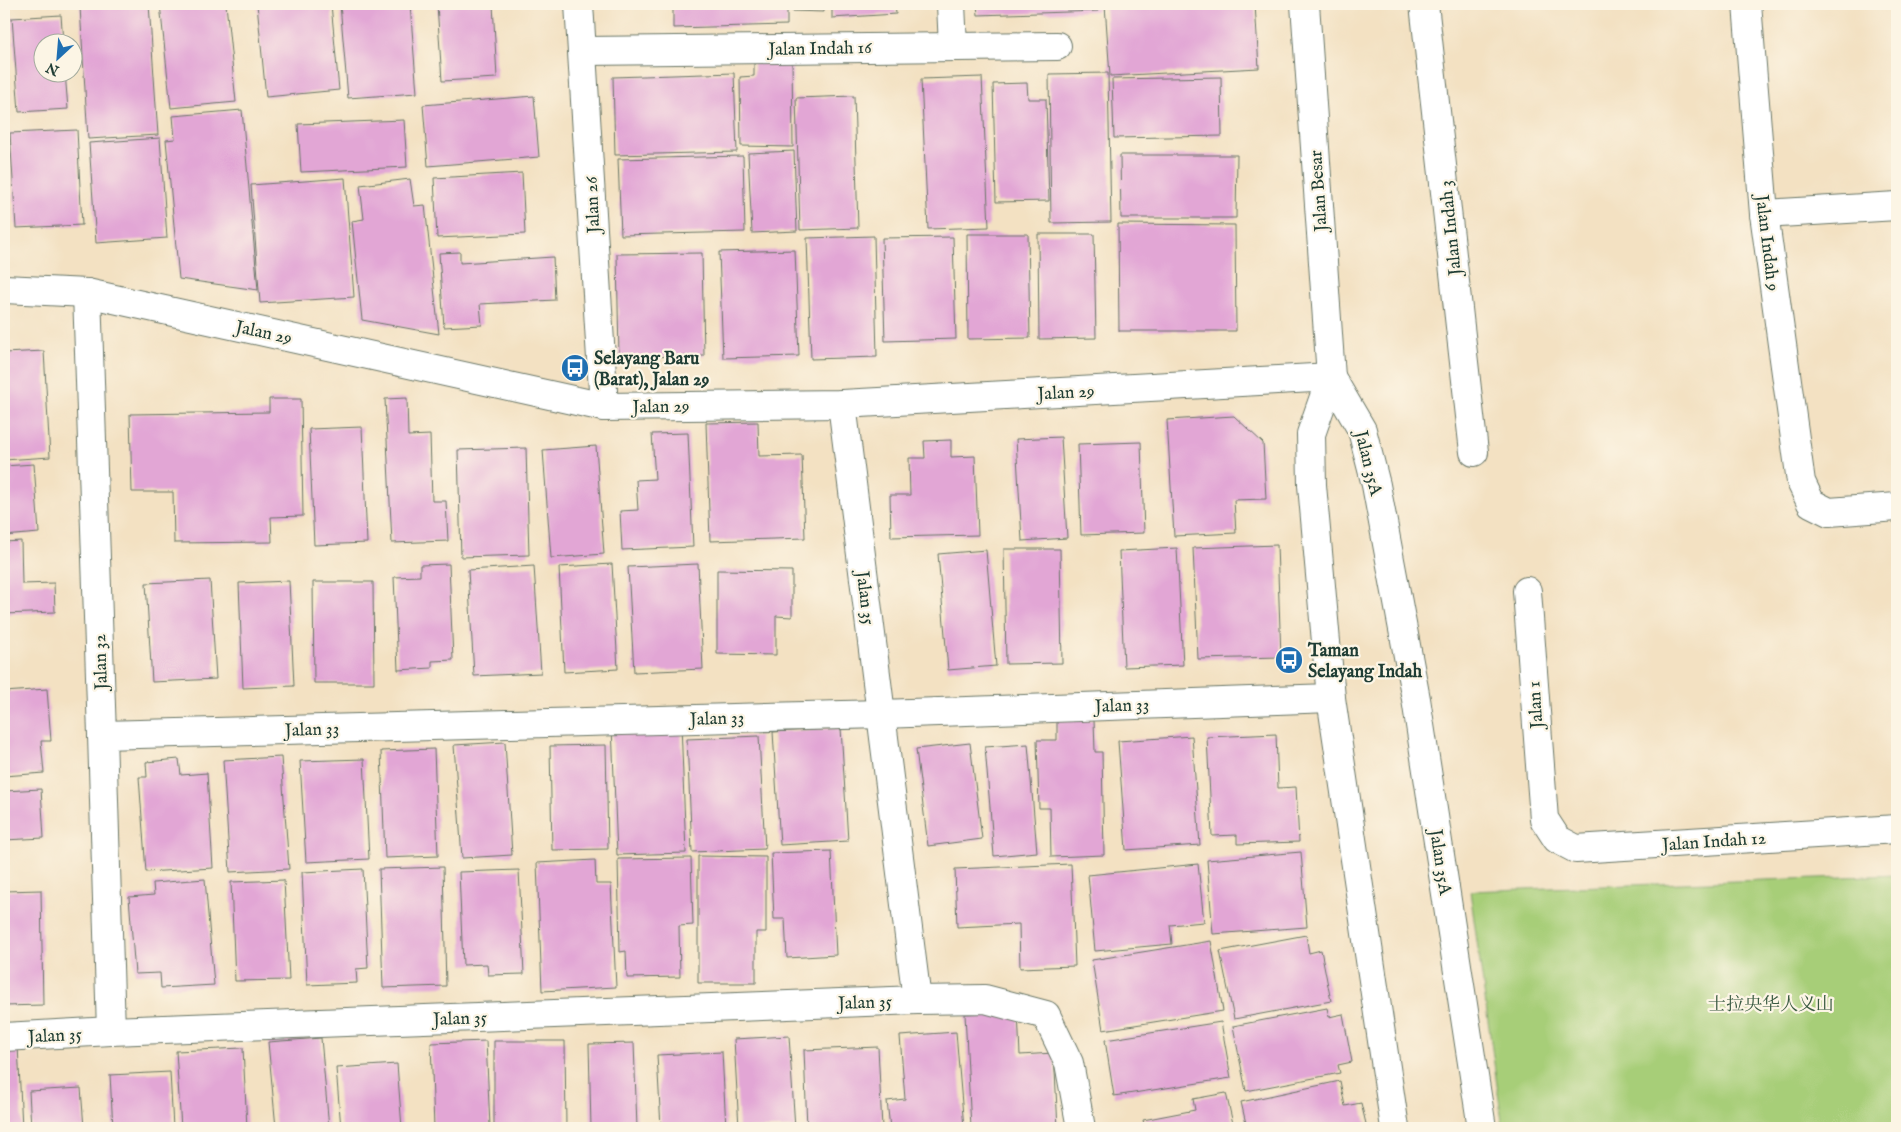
<svg xmlns="http://www.w3.org/2000/svg" width="1901" height="1132" font-family="'IM FELL English','Noto Serif SC',serif">
<rect width="100%" height="100%" fill="#fcf5e5"/>
<filter id="ink" filterUnits="userSpaceOnUse"><feTurbulence type="fractalNoise" baseFrequency=".02" numOctaves="2"/><feDisplacementMap in="SourceGraphic" scale="10" xChannelSelector="R" yChannelSelector="G"/><feConvolveMatrix kernelMatrix="1 2 1 2 8 2 1 2 1" color-interpolation-filters="sRGB"/></filter>
<filter id="wash" filterUnits="userSpaceOnUse"><feTurbulence type="fractalNoise" baseFrequency=".0096" numOctaves="4" result="noise"/><feDisplacementMap in="SourceGraphic" scale="20" xChannelSelector="R" yChannelSelector="G"/><feGaussianBlur stdDeviation="1.12" result="paint"/><feColorMatrix in="noise" values="0 0 0 0 0 0 0 0 0 0 0 0 0 0 0 0 0 1.4 0 .05"/><feComposite in="paint" operator="in"/></filter>
<g filter="url(#wash)">
<rect width="100%" height="100%" fill="#f3e1c2"/>
<!-- green -->
<path fill="#a7ce78" stroke="#638656" d="M1897 875V1128H1503L1470 891Z"/>
<g id="blocks">
<!-- building -->
<g fill="#e2a6d5">
<path d="M130 4H149L158 135 88 139 80 7Z"/>
<path d="M160 4H226L236 102 171 108Z"/>
<path d="M257 4H331L339 90 266 97Z"/>
<path d="M340 4H410L417 93 348 98Z"/>
<path d="M437 4H493L497 78 442 81Z"/>
<path d="M673 4H787V25L673 28Z"/>
<path d="M792 4H824V12L792 11Z"/>
<path d="M832 4H895L896 14 832 18Z"/>
<path d="M977 4H1098V11L978 15Z"/>
<path d="M1120 4H1255L1259 68 1110 76 1105 5Z"/>
<path d="M61 15 63 42H42V72H65L68 109 19 112 12 18Z"/>
<path d="M754 57H792L793 147 741 146 740 77 754 76Z"/>
<path d="M734 73 737 152 615 155 613 77Z"/>
<path d="M1108 73 1111 222 1051 223 1049 74Z"/>
<path d="M982 77 989 227 928 229 921 79Z"/>
<path d="M1221 77 1222 136 1114 138 1112 79Z"/>
<path d="M1027 83 1028 99H1046L1049 201 996 202 993 84Z"/>
<path d="M534 96 539 157 428 166 423 105Z"/>
<path d="M854 96 858 228 800 230 796 98Z"/>
<path d="M242 110 258 290 179 279 166 140 175 139 173 116Z"/>
<path d="M404 120 407 167 301 172 298 124Z"/>
<path d="M77 130 82 225 16 228 10 133Z"/>
<path d="M160 138 167 238 96 243 89 143Z"/>
<path d="M794 151 797 231 752 233 748 153Z"/>
<path d="M1120 155H1237L1236 218H1121Z"/>
<path d="M743 156 745 232 621 235 618 159Z"/>
<path d="M522 173 525 234 437 238 434 178Z"/>
<path d="M345 178 354 297 260 303 251 185Z"/>
<path d="M410 179 414 206 425 205 439 334 362 320 352 221 364 219 360 185Z"/>
<path d="M4 224H5L7 253H4Z"/>
<path d="M1118 224 1235 225 1236 331H1119Z"/>
<path d="M967 234H1028L1030 338 968 339Z"/>
<path d="M1038 234H1094L1096 338 1039 339Z"/>
<path d="M874 236 877 357 811 359 807 238Z"/>
<path d="M953 237 956 339 885 341 882 238Z"/>
<path d="M795 250 799 356 723 358 719 252Z"/>
<path d="M460 252V263L553 257 555 300 480 304 482 325 444 327 439 253Z"/>
<path d="M702 253 704 356 619 357 617 254Z"/>
<path d="M44 351 50 457 4 460V353Z"/>
<path d="M407 398 408 436 430 435 432 501H446L448 541 392 543 385 399Z"/>
<path d="M269 399H301L303 516 271 517 272 542 174 543 173 492H132L130 414 269 412Z"/>
<path d="M1234 416 1263 443 1266 499 1234 500 1236 533 1174 536 1167 420Z"/>
<path d="M758 422 759 456 802 455 805 538 710 541 706 423Z"/>
<path d="M362 427 367 543 314 545 309 429Z"/>
<path d="M688 433 693 547 622 550 620 511 638 510 636 480 655 479 652 434Z"/>
<path d="M1061 437 1067 538 1022 541 1016 439Z"/>
<path d="M951 440V457L975 456 978 535 891 537 890 495H910L909 458H925L924 441Z"/>
<path d="M1141 442 1144 533 1081 535 1078 444Z"/>
<path d="M596 446 604 554 551 558 543 450Z"/>
<path d="M526 448 529 555 461 557 458 450Z"/>
<path d="M34 464 39 533 4 536V466Z"/>
<path d="M21 541 22 584 54 583 55 612 4 614V542Z"/>
<path d="M1277 545 1281 657 1198 659 1193 548Z"/>
<path d="M1177 548 1183 665 1124 667 1119 551Z"/>
<path d="M1004 549H1060L1062 663 1006 664Z"/>
<path d="M986 550 996 666 948 670 938 554Z"/>
<path d="M449 564 453 660 432 661V668L398 670 394 577 420 576V565Z"/>
<path d="M612 564 618 669 564 672 559 567Z"/>
<path d="M698 564 703 669 634 672 628 567Z"/>
<path d="M534 566 541 673 474 676 468 570Z"/>
<path d="M717 570 792 571V617L776 616V655L717 654Z"/>
<path d="M210 580 216 679 152 682 146 583Z"/>
<path d="M289 581 294 686 243 688 239 583Z"/>
<path d="M313 582H373L374 683H314Z"/>
<path d="M47 689 51 741H41L44 773 4 776V692Z"/>
<path d="M1057 720H1094L1095 752H1102L1104 855 1051 857 1050 808H1039L1037 740H1057Z"/>
<path d="M681 724 686 853 617 855 612 726Z"/>
<path d="M841 728 848 841 780 845 773 732Z"/>
<path d="M1276 734 1278 788 1296 787 1299 842 1237 844V835L1212 836 1207 737Z"/>
<path d="M759 736 765 849 692 852 687 739Z"/>
<path d="M1192 736 1200 845 1126 850 1118 741Z"/>
<path d="M505 742 512 855 462 858 454 745Z"/>
<path d="M970 743 982 839 928 846 916 749Z"/>
<path d="M1028 744 1037 852 994 856 985 747Z"/>
<path d="M606 745 608 849 552 850 550 746Z"/>
<path d="M434 749 438 856 385 858 381 751Z"/>
<path d="M281 757 289 869 230 872 223 760Z"/>
<path d="M179 759 181 775 207 773 213 868 146 872 139 777H147L146 762Z"/>
<path d="M364 759 369 859 306 862 300 761Z"/>
<path d="M41 789 44 838 4 840V791Z"/>
<path d="M831 851 836 955 787 958 785 919H774L771 853Z"/>
<path d="M1301 852 1307 927 1213 934 1207 860Z"/>
<path d="M698 856 766 857V932H756V983H698Z"/>
<path d="M691 858 693 925 679 926 680 977 627 978 626 951 620 952 618 859Z"/>
<path d="M595 860 596 884H611L616 987 542 991 537 863Z"/>
<path d="M1071 864 1075 966 1020 968 1019 924 957 927 955 869Z"/>
<path d="M1198 864 1204 922 1170 925 1172 944 1095 951 1088 875Z"/>
<path d="M443 867 446 986 383 988 379 869Z"/>
<path d="M363 869 368 968 356 969 357 983 307 985 302 872Z"/>
<path d="M519 870 524 974 488 975 487 964 463 965 459 872Z"/>
<path d="M205 879 214 985 161 988 160 973 135 974 129 897 154 895 153 883Z"/>
<path d="M284 880 289 980 235 981 231 882Z"/>
<path d="M41 890 43 1005 4 1006V891Z"/>
<path d="M1306 935 1309 953 1321 950 1331 1001 1234 1019 1220 951Z"/>
<path d="M1211 941 1223 1011 1103 1030 1092 960Z"/>
<path d="M1327 1008 1329 1017 1343 1014 1352 1062 1338 1065 1340 1073 1246 1091 1233 1026Z"/>
<path d="M1018 1012 1020 1055 1054 1053 1058 1128H971L965 1014Z"/>
<path d="M1221 1022 1231 1078 1114 1096 1105 1040Z"/>
<path d="M956 1032 964 1128H890L887 1101 905 1099 900 1036Z"/>
<path d="M789 1036 795 1128H739L734 1039Z"/>
<path d="M321 1038 329 1128H276L268 1042Z"/>
<path d="M486 1041 490 1126 434 1128 431 1043Z"/>
<path d="M494 1041H565L566 1128H494Z"/>
<path d="M634 1043 637 1128H591L589 1044Z"/>
<path d="M4 1045H18L22 1128H4Z"/>
<path d="M878 1047 882 1128H807L804 1050Z"/>
<path d="M243 1048 247 1128H181L176 1051Z"/>
<path d="M722 1052 726 1128H661L657 1055Z"/>
<path d="M397 1064 402 1128H341L336 1068Z"/>
<path d="M170 1072 173 1128H113L110 1075Z"/>
<path d="M1340 1081 1345 1106 1361 1103 1367 1128H1247L1241 1102Z"/>
<path d="M81 1088 84 1128H31L29 1091Z"/>
<path d="M1226 1093 1234 1128H1145L1143 1120 1195 1110 1193 1099Z"/>
</g>
</g>
</g>
<g filter="url(#ink)">
<use href="#blocks" fill-opacity="0" stroke="#697666" stroke-width="1"/>
<g fill="none" stroke-linecap="round" stroke-linejoin="round">
<defs>
<g id="minor">
<path d="M579 4 604 407"/>
<path d="M951 4 953 47"/>
<path d="M1424 4 1474 452"/>
<path d="M1747 4 1764 214 1801 482 1811 503 1829 512 1897 507"/>
<path d="M583 51 1057 46"/>
<path d="M1764 214 1897 206"/>
<path d="M4 289 87 293 604 407 842 404 1331 377"/>
<path d="M87 293 102 735 111 1031"/>
<path d="M842 404 917 1000"/>
<path d="M1527 591 1544 819 1557 839 1576 849 1897 829"/>
<path d="M102 735 881 714 1331 698"/>
<path d="M4 1037 111 1031 917 1000 985 999 1046 1015 1069 1063 1081 1128"/>
</g>
<g id="tertiary">
<path d="M1305 4 1331 377 1311 434 1312 485 1331 698 1395 1128"/>
<path d="M1331 377 1362 430 1376 485 1416 699 1482 1128"/>
</g>
</defs>
<!-- minor casing -->
<use href="#minor" stroke="#697666" stroke-width="30"/>
<!-- tertiary casing -->
<use href="#tertiary" stroke="#697666" stroke-width="30"/>
<!-- minor -->
<use href="#minor" stroke="#fff" stroke-width="28"/>
<!-- tertiary -->
<use href="#tertiary" stroke="#fff" stroke-width="28"/>
</g>
</g>
<!-- icons -->
<defs>
<symbol id="bus-disc" viewBox="-11 -11 22 22"><circle r="9.5" fill="#1f6fb2" stroke="#fcf5e5"/><path d="M-5-6H5V4H4V6H2V4H-2V6H-4V4H-5ZM-3.5-4V0h7V-4ZM-3.5 1.2v1.5H-2V1.2ZM2 1.2v1.5H3.5V1.2Z" fill="#fff"/></symbol>
</defs>
<g fill-rule="evenodd">
<use href="#bus-disc" x="559" y="352" width="32" height="32"/>
<use href="#bus-disc" x="1273" y="644" width="32" height="32"/>
</g>
<g text-anchor="middle" stroke-width="4.5" stroke-linejoin="round" paint-order="stroke">
<!-- street labels -->
<g font-size="18" fill="#1f3d34" stroke="#fcf5e5">
<text transform="translate(820 48) rotate(-1)" y="6">Jalan Indah 16</text>
<text transform="translate(1318 191) rotate(-94)" y="6">Jalan Besar</text>
<text transform="translate(592 205) rotate(-93)" y="6">Jalan 26</text>
<text transform="translate(1450 228) rotate(-96)" y="6">Jalan Indah 3</text>
<text transform="translate(1768 243) rotate(83)" y="6">Jalan Indah 9</text>
<text transform="translate(264 332) rotate(12)" y="6">Jalan 29</text>
<text transform="translate(1066 392) rotate(-3)" y="6">Jalan 29</text>
<text transform="translate(661 406) rotate(-1)" y="6">Jalan 29</text>
<text transform="translate(1369 463) rotate(76)" y="6">Jalan 35A</text>
<text transform="translate(866 598) rotate(83)" y="6">Jalan 35</text>
<text transform="translate(100 662) rotate(-92)" y="6">Jalan 32</text>
<text transform="translate(1122 705) rotate(-2)" y="6">Jalan 33</text>
<text transform="translate(1535 705) rotate(-94)" y="6">Jalan 1</text>
<text transform="translate(717 718) rotate(-2)" y="6">Jalan 33</text>
<text transform="translate(312 729) rotate(-2)" y="6">Jalan 33</text>
<text transform="translate(1714 841) rotate(-4)" y="6">Jalan Indah 12</text>
<text transform="translate(1441 862) rotate(81)" y="6">Jalan 35A</text>
<text transform="translate(865 1002) rotate(-2)" y="6">Jalan 35</text>
<text transform="translate(460 1018) rotate(-2)" y="6">Jalan 35</text>
<text transform="translate(55 1035) rotate(-3)" y="6">Jalan 35</text>
</g>
<!-- poi labels -->
<g font-size="18" font-weight="bold" fill="#1f3d34" stroke="#fcf5e5" text-anchor="start">
<text x="594" y="364">Selayang Baru<tspan x="594" dy="21">(Barat), Jalan 29</tspan></text>
<text x="1308" y="656">Taman<tspan x="1308" dy="21">Selayang Indah</tspan></text>
</g>
<!-- park labels -->
<g font-size="18" fill="#3a5a42" stroke="#fcf5e5">
<text x="1771" y="1010">士拉央华人义山</text>
</g>
</g>
<!-- margin -->
<rect width="1901" height="1132" fill="none" stroke="#fcf5e5" stroke-width="20"/>
<!-- north arrow -->
<g transform="translate(58 58) rotate(206)"><circle r="24" fill="#fcf5e5" stroke="#a4ab9e"/>
<path d="M0-4L9 19L0 12L-9 19Z" fill="#1f6fb2"/>
<text y="-8" font-size="14" font-weight="bold" text-anchor="middle" fill="#1f3d34">N</text>
</g>
</svg>
